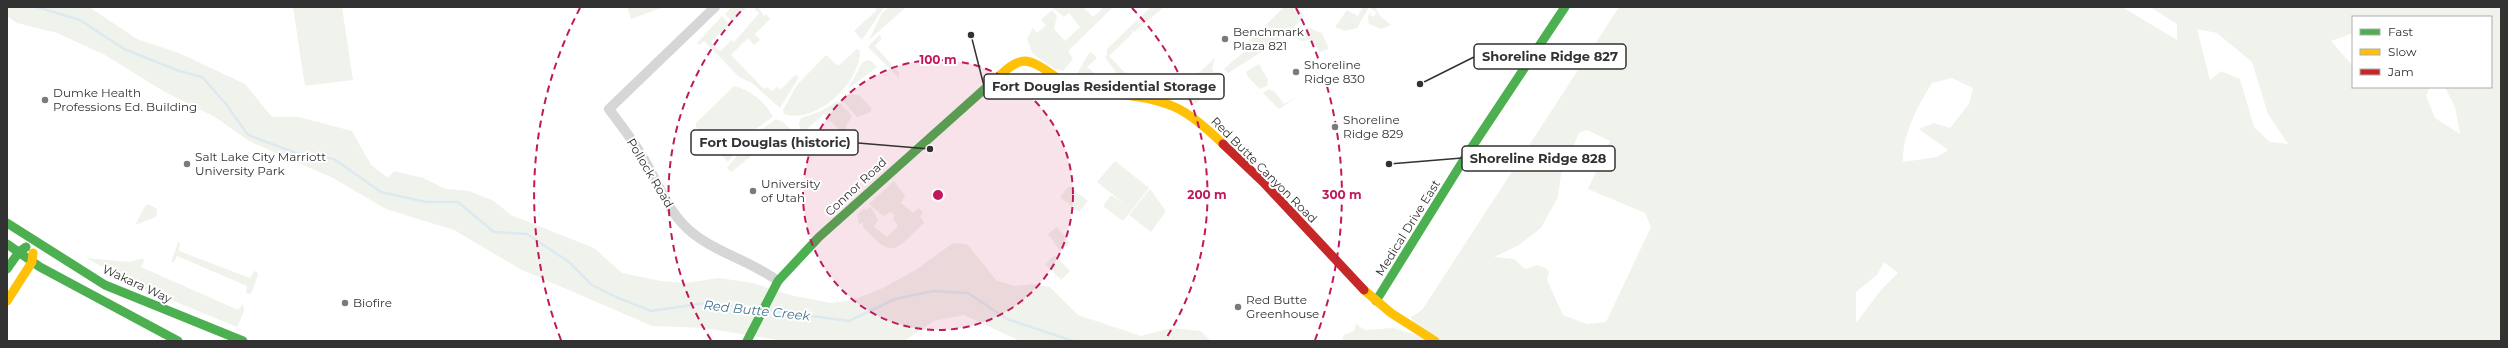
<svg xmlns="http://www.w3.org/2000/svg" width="2508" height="348" font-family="Montserrat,sans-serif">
<rect width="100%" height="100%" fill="#fff"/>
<!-- green -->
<g fill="#f0f3ec" fill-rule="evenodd">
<path d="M7 7H89L137 39 179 53 245 84 272 117H299L352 131 371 165 388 178 394 171 423 178 446 189 469 191 494 201 511 215 594 248 622 273 661 281 685 283 719 278 753 283 790 295 831 303 853 300 883 288 917 269 953 243 967 244 997 281 1015 286 1032 284 1050 287 1078 315 1141 336 1171 328 1201 331 1211 341H1020L964 315 934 321 904 341H784L704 328 652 326 520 269 454 230 386 209 333 178 249 141 215 117 163 91 105 55 57 33 17 23 7 16Z"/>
<path d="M293 7H342L353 80 305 86Z"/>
<path d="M627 7H664L631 19Z"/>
<path d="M732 7H747L732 22 725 14Z"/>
<path d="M753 7H758L764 16 766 14 770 19 755 34 760 40 754 45 748 38 731 55 764 89 767 87 772 91 777 87 780 90 795 75 799 77 780 108 752 83 739 77 704 41 700 45 697 43 722 16 729 24 711 42 720 51 732 40 734 42 759 13Z"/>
<path d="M874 7H884L862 40 854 31 877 10Z"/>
<path d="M889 7H906L869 40 882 13Z"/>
<path d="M1055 7H1083L1093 17 1104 7H1113L1068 51 1073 59 1063 71 1055 69 1033 54 1027 39 1033 28 1037 33 1046 25 1041 20 1052 10 1057 16 1054 29 1065 41 1080 27 1069 13 1064 17 1053 8Z"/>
<path d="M1151 7H1164L1134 32 1132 30V34L1109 56 1137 85 1143 80 1148 85 1161 75 1164 79 1159 89 1094 86 1093 79 1097 74 1109 82 1117 74 1105 57 1107 55V49L1137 20 1141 24 1138 19Z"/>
<path d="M1284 7H1297L1302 12V19C1280 42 1255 56 1228 73L1224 69 1248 48 1246 44C1258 32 1271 20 1284 7Z"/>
<path d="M1363 7H1369L1357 28 1345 31 1335 27 1347 10 1358 16Z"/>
<path d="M1372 7H1375L1380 16 1391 25 1381 29 1369 24 1368 17 1371 10 1370 15 1374 17 1377 12 1371 9Z"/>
<path d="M1619 7H2122L2177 40V24L2150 7H2501V341H1342L1344 335 1354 331 1356 324 1365 330 1393 328 1419 336 1411 317 1422 310ZM2353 17H2491V87H2445L2455 107 2460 134 2435 118 2426 96 2430 87H2353V66L2331 41 2353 33ZM2197 29 2217 33 2252 62 2268 114 2288 144 2270 142 2254 127 2240 79 2221 71 2210 80ZM1952 78 1973 88 1969 104 1950 128 1934 123 1919 129 1948 150 1937 157 1903 162C1903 132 1917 108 1932 83ZM1587 130 1610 141 1588 189 1645 213 1651 227 1606 322 1587 324 1563 315 1547 280 1549 273 1547 269 1537 265 1525 269 1514 259 1494 257 1519 245 1541 228 1558 197 1561 174 1579 133ZM1884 262 1898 273 1881 290 1856 323V292L1877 275Z"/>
<path d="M1307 27 1322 33 1329 49 1320 52 1312 40 1300 41 1295 37Z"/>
<path d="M879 35 882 38 875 46 899 73V78L868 47Z"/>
<path d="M857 49 860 51C860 83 816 125 784 114L783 110 797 85 826 55 838 66Z"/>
<path d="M1091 52 1097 58 1087 67 1094 73 1089 85 1078 82 1075 77 1089 53Z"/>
<path d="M1215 58 1212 69 1214 72H1220L1200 91 1204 96 1194 105 1174 93V86L1177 85 1181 89Z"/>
<path d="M867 60 871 61 877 67 848 89 862 63Z"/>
<path d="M1259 64 1268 80 1267 86 1260 89 1248 77 1246 72Z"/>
<path d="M734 86C751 90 765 102 773 117L754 130 728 162 696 127V123Z"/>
<path d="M1269 89 1274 91 1284 104 1300 95 1279 109 1263 93Z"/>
<path d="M847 94 859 95 871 108V112L857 117 841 99Z"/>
<path d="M838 101 852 116 846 126V137L824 114 806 130 825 150 826 153 823 155 800 128 799 123 801 118 819 112Z"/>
<path d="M776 119 783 122 807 147 802 152 791 140H787L780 135 774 137 762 147 753 136Z"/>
<path d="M751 139 760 149 731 172 727 168Z"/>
<path d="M1115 161 1149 188 1123 221 1103 206 1111 195 1127 206 1097 182Z"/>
<path d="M894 181 905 196 901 203 913 213 919 208 923 213 920 216 924 223C895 250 894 261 863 227V223L859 224 857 215 864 208 866 210 871 207 878 220 874 227 887 237 898 226 893 218 895 216 891 212 883 216 869 204Z"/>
<path d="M1069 186 1088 201 1079 212 1060 197Z"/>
<path d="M1150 189 1166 211 1151 232 1129 215Z"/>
<path d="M149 204 157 209 156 217 135 225 145 206Z"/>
<path d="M1057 227 1070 243 1060 251 1048 234Z"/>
<path d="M178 242 180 243 179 251 250 278 254 271 257 272 258 275 251 294 246 293 247 286 177 256 174 262H171Z"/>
<path d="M1055 255 1070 271 1061 280 1045 264Z"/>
<path d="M86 258 130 262 143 258 144 261 141 267 238 310 243 304 244 311 237 327 137 286Z"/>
</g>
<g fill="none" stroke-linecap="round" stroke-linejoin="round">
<!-- stream -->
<g stroke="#dceaf0" stroke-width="2.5">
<path d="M37 7 80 20 124 49 179 71 202 77 226 104 248 135 296 153 334 159 381 192 426 202H458L494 232 527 234 569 262 592 285 616 297 651 311 706 303 758 309"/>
<path d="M767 310 849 321 895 299 933 291 968 293 1007 319 1073 341"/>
</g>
<!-- street -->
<path stroke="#d6d6d6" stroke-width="10" d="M715 7 609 109C620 124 632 139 642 156 658 181 666 210 689 230 715 253 750 260 778 281"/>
<!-- fast -->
<g stroke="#4caf50" stroke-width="9">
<path d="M7 223 105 285 243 341"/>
<path d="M7 244 40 267 178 341"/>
<path d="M7 269 19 252 26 247"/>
<path d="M1376 301 1466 156 1565 7"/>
<path d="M747 341 778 281 819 237 999 76"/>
</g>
<!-- slow -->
<g stroke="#ffc107" stroke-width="9">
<path d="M999 76C1005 71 1015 61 1025 61 1041 62 1062 85 1081 91 1094 94 1110 94 1124 95 1172 100 1189 111 1223 144"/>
<path d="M1364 290 1391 313 1435 341"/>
<path d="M7 301 32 262 33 253"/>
</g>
<!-- jam -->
<path stroke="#c62828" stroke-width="9" d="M1223 144 1263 182 1364 290"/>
</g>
<!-- distance rings -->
<circle cx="938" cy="195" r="135" fill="#c2185b" fill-opacity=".12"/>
<g fill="none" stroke="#c2185b" stroke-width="2" stroke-dasharray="7 5">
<circle cx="938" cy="195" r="135"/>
<path d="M711 340A269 269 0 0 1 744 8M1132 8A269 269 0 0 1 1165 340"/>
<path d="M561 340A404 404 0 0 1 580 8M1296 8A404 404 0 0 1 1315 340"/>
</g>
<!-- markers -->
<g fill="#7a7a7a" stroke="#fff" stroke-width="1.5">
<circle cx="1225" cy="39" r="4"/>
<circle cx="1296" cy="72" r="4"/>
<circle cx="45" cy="100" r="4"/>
<circle cx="1335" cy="127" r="4"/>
<circle cx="187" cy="164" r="4"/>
<circle cx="753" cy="191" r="4"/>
<circle cx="345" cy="303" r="4"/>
<circle cx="1238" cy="307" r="4"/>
</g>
<g text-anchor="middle" stroke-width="4" stroke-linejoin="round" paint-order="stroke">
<!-- poi labels -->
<g font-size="12" fill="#323232" stroke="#fff" text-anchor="start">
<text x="1233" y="36">Benchmark<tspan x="1233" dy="14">Plaza 821</tspan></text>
<text x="1304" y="69">Shoreline<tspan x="1304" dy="14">Ridge 830</tspan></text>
<text x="53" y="97">Dumke Health<tspan x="53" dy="14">Professions Ed. Building</tspan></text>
<text x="1343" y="124">Shoreline<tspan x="1343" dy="14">Ridge 829</tspan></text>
<text x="195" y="161">Salt Lake City Marriott<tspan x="195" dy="14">University Park</tspan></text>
<text x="761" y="188">University<tspan x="761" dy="14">of Utah</tspan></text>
<text x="1246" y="304">Red Butte<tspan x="1246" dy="14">Greenhouse</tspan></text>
<text x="353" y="307">Biofire</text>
</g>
<!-- street labels -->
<g font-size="12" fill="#323232" stroke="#fff">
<text transform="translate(1264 170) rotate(45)" y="4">Red Butte Canyon Road</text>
<text transform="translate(650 173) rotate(59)" y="4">Pollock Road</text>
<text transform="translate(856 187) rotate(-43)" y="4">Connor Road</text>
<text transform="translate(1408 228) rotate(-58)" y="4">Medical Drive East</text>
<text transform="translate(137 284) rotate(25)" y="4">Wakara Way</text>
</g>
<!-- water labels -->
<g font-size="13" font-style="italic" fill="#437792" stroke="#fff">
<text transform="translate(757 310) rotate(6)" y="5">Red Butte Creek</text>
</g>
</g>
<circle cx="938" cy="195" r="6" fill="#c2185b" stroke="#fff" stroke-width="2"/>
<g font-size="12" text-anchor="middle" font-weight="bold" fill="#c2185b" stroke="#fff" stroke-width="4" stroke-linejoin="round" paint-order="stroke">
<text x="938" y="64">100 m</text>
<text x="1207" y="199">200 m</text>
<text x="1342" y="199">300 m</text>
</g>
<!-- callouts -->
<path fill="none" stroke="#323232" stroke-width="1.5" d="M1420 84L1474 57M971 35L984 86M930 149L858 143M1389 164L1462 158"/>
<g fill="#323232" stroke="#fff" stroke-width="1.5">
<circle cx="1420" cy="84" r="4"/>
<circle cx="971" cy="35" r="4"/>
<circle cx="930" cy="149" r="4"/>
<circle cx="1389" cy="164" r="4"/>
</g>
<g fill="#fff" stroke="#323232" stroke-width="1.5">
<rect x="1474" y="44" width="152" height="25" rx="4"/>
<rect x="984" y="74" width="240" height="25" rx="4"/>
<rect x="691" y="130" width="167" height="25" rx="4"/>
<rect x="1462" y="146" width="153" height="25" rx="4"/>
</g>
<g font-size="13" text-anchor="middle" font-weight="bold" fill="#323232">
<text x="1550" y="61">Shoreline Ridge 827</text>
<text x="1104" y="91">Fort Douglas Residential Storage</text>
<text x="775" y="147">Fort Douglas (historic)</text>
<text x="1538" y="163">Shoreline Ridge 828</text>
</g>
<!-- border -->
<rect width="2508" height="348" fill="none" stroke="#323232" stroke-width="16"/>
<!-- legend -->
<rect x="2352" y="16" width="140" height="72" fill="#ffffff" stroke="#adadad"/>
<rect x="2360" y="29" width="20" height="6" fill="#4caf50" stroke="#adadad"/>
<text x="2388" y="36" font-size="12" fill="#323232">Fast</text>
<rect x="2360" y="49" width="20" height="6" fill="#ffc107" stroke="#adadad"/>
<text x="2388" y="56" font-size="12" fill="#323232">Slow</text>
<rect x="2360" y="69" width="20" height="6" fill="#c62828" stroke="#adadad"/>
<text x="2388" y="76" font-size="12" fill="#323232">Jam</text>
</svg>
